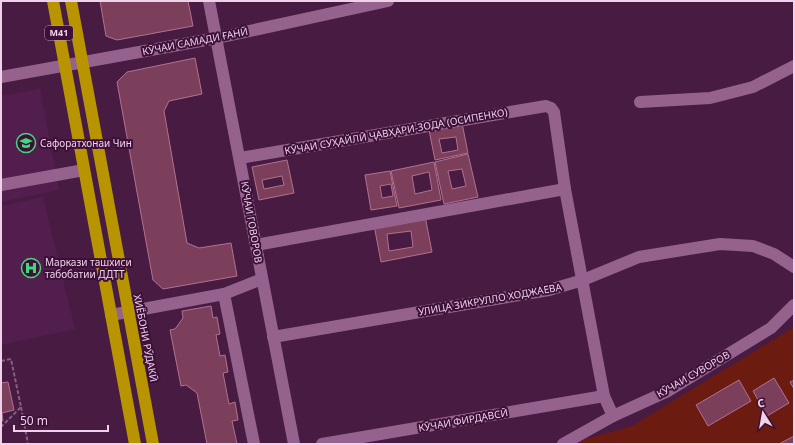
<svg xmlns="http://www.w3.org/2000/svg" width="795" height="445" font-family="'Noto Sans',sans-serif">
<rect width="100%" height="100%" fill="#481b43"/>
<!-- built -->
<g fill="#521e4d">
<path d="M40 89 59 190 1 202V96Z"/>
<path d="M43 197 75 329 1 345V206Z"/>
</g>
<!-- green -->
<path fill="#6b1b0f" d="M794 327V444H576L586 439 632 426Z"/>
<!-- building -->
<g fill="#7b3f5c" stroke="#b2718e" fill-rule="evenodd">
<path d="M100 1H188L193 26 117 40 106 36Z"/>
<path d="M195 58 202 94 169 101 164 111 187 243 199 248 231 243 237 276 163 289 153 280 117 82 127 72Z"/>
<path d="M462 123 468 153 435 160 429 130ZM456 137 458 150 442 153 439 139Z"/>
<path d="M468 154 478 197 444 204 435 162ZM462 169 466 186 452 189 448 171Z"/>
<path d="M287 160 294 193 259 200 252 167ZM282 176 284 185 264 189 262 180Z"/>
<path d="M434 162 441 200 399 208 391 171ZM429 172 432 190 415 194 412 176Z"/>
<path d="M390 171 397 206 371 210 365 175ZM391 184 393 196 382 198 380 186Z"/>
<path d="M425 216 432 252 381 262 374 225ZM411 231 413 247 389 251 387 234Z"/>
<path d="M211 306 213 318 217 317 220 334 216 335 220 356 225 355 228 372 223 373 229 404 235 402 238 420 232 421 237 444H207L197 393 186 385 181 386 170 330 175 329 183 318 182 311Z"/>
<path d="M774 378 789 403 767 416 753 391Z"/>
<path d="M739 380 751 401 708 426 696 405Z"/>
<path d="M794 380V389L790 382Z"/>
<path d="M8 382 14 410 2 413 3 421H1V383Z"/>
<path d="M794 436V444H779Z"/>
</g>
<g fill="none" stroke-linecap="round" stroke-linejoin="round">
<!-- path -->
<g stroke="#855e80" stroke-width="2" stroke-dasharray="4 2" stroke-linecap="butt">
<path d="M1 361 11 359 21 407 1 427"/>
<path d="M21 407 28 444"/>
</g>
<!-- minor -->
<g stroke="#95628e" stroke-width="12">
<path d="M209 1 294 444"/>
<path d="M1 77 217 38 388 1"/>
<path d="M640 102 710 98 753 87 794 66"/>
<path d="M240 158 546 106 551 108 554 112 565 189 604 396 613 416"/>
<path d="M1 185 84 170"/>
<path d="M256 245 565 189"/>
<path d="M224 294 254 444"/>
<path d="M111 315 224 294 262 279"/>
<path d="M273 337 549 290 583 280 639 257 720 244 753 246 774 254 794 267"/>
<path d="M322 444 604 396"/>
<path d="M563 444 613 416 668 391 771 328 794 305"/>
</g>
<!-- highway -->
<g stroke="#b79400" stroke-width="12">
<path d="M53 1 135 444"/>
<path d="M71 1 153 444"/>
</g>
</g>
<!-- icons -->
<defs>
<symbol id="school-ring" viewBox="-11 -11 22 22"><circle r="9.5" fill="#3d1039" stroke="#44d77a" stroke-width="1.5"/><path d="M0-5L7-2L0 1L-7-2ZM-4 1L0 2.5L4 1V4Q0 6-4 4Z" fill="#44d77a"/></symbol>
<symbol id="hospital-ring" viewBox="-11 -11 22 22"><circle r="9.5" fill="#3d1039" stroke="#44d77a" stroke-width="1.5"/><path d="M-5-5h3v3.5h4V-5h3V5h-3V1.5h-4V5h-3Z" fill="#44d77a"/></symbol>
</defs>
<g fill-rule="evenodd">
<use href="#school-ring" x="15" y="132" width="22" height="22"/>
<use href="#hospital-ring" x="20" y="257" width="22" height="22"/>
</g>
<g text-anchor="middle" stroke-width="4" stroke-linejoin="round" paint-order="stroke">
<!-- shield labels -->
<rect fill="#3d1039" stroke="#ba98b5" stroke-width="1" x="45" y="26" width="28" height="14" rx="3"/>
<g font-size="9" font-weight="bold" fill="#efd2ea">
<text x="59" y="36">M41</text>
</g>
<!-- street labels -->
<g font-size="10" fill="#efd2ea" stroke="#3d1039">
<text transform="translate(195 41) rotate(-11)" y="4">КӮЧАИ САМАДИ ҒАНӢ</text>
<text transform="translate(396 131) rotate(-10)" y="4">КӮЧАИ СУҲАЙЛӢ ҶАВҲАРИ-ЗОДА (ОСИПЕНКО)</text>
<text transform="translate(252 222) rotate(80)" y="4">КӮЧАИ ГОВОРОВ</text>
<text transform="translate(490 299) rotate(-10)" y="4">УЛИЦА ЗИКРУЛЛО ХОДЖАЕВА</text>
<text transform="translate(146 338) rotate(79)" y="4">ХИЁБОНИ РӮДАКӢ</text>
<text transform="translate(693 374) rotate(-30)" y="4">КӮЧАИ СУВОРОВ</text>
<text transform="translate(463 420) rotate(-10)" y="4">КӮЧАИ ФИРДАВСӢ</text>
</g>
<!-- poi labels -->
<g font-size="10" fill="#efd2ea" stroke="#3d1039" text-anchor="start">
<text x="40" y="147">Сафоратхонаи Чин</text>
<text x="45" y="266">Маркази ташхиси<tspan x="45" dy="12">табобатии ДДТТ</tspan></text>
</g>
</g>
<!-- border -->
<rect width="795" height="445" fill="none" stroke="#efd2ea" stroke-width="4"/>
<!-- north arrow -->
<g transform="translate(763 413) rotate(349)" stroke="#3d1039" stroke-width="3" paint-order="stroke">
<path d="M0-3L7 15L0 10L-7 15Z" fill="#efd2ea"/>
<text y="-6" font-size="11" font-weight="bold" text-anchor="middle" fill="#efd2ea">С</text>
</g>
<!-- scale -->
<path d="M14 425v6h94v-6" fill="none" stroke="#efd2ea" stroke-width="2"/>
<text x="20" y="425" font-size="12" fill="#efd2ea" stroke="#3d1039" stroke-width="3" paint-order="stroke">50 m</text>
</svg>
